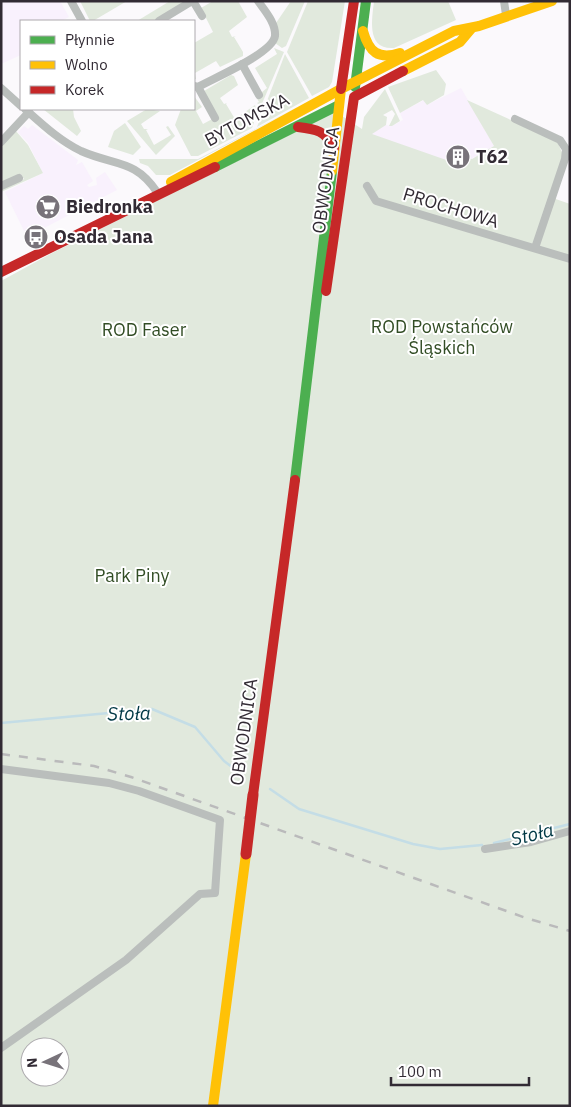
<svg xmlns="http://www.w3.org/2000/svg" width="571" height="1107" font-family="'IBM Plex Sans',sans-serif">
<rect width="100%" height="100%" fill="#fbf9fc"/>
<!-- commercial -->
<g fill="#f9f1fd">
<path d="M1 1H60L69 17 61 21H21V55L1 64Z"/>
<path d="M461 88 494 146 471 159 462 157 448 180 367 136 386 125 392 126 403 120 400 113 424 100 427 105Z"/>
<path d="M32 125 78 160 76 165 82 162 93 181 87 185 89 187 97 185 96 178 105 172 117 190 27 237 5 192 43 173 28 143 18 132 24 126 28 129Z"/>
</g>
<!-- green -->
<g fill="#e1e9dd" fill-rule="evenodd">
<path d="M80 1H127L93 21H90Z"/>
<path d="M170 1H187L153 21H137Z"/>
<path d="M213 1H238L247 17 229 31 232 37 236 36 234 37 243 52V56L220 67 216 61 195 73 196 79H194V43L213 32 201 8Z"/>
<path d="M291 1H305L286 46 282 48 275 43 278 31 276 23Z"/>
<path d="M308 1H345L332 82 329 87 312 96 287 52Z"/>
<path d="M374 1H448L456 20 394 48C366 50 372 19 374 1Z"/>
<path d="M274 48 284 52 261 106 257 103 259 102 256 97 267 88 255 68 277 54Z"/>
<path d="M285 54 309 98 257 127Z"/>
<path d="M436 70 446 84 444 95 427 105 423 100 400 113 388 87Z"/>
<path d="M231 75 234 76 238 85 220 98 224 104 227 103 226 104 235 119 255 105 257 114 252 128 198 156H191L175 125 181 109H194V96L202 107 196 111 203 124 216 117 204 91Z"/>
<path d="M385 89 400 121 392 126H389L395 114 392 110 383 115 387 117 386 125 372 134 452 162 462 157 472 159 494 146 467 100 555 140 558 143 563 155 550 197 570 204V1106H1V281L54 252 336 112 362 129 364 117ZM30 1047H60V1077H30Z"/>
<path d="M309 101 170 175H156L148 166 140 163 139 159H198Z"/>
<path d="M43 109H73L74 117 81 131 77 136Z"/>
<path d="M147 109 160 111 141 124 144 129H148L146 130 154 145 171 135 166 127 168 126 175 136 156 155 127 121Z"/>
<path d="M125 123 141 147 133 155 108 147 114 131Z"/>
<path d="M15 130 28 145 43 173 1 192V189L24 179 21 174 1 184V146Z"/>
</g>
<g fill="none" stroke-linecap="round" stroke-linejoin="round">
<!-- stream -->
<g stroke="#c4dde6" stroke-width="2.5">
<path d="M1 723 152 709 195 727 224 761 236 770"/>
<path d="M270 789 299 809 413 844 440 849 482 845"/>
<path d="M494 843 570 824"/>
</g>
<!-- street -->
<g stroke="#babebc" stroke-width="8">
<path d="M71 1 82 21"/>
<path d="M193 1 202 16"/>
<path d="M504 1 506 15"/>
<path d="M159 21 192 1"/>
<path d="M242 64 259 95"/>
<path d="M194 86 198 87C214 78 273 53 275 36 276 23 265 11 258 1"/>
<path d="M198 87 215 118"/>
<path d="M1 88 21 106"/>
<path d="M25 109C42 124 60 141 81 151 115 166 135 159 157 192"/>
<path d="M515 119 560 140 566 149 565 159 535 248"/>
<path d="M1 142 29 112"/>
<path d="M1 186 19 178"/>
<path d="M367 186 376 201 570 259"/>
<path d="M1 769 109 783 139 791 220 820 215 893 200 894 126 960 1 1048"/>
<path d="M485 849 531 842 570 831"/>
</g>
<!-- fast -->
<g stroke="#4caf50" stroke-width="10">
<path d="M355 87 366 1"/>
<path d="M215 167 339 105"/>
<path d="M295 480 332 171"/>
</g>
<!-- slow -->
<g stroke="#ffc107" stroke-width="10">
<path d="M363 31C369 52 378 60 400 53"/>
<path d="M403 71 460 42 471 29"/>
<path d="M332 171 341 89 454 31 479 26 552 1"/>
<path d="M171 182 341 89"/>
<path d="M213 1106 246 854"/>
</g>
<!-- jam -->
<g stroke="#c62828" stroke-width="10">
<path d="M341 89 354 1"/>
<path d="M298 127C316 129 326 131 334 148"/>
<path d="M1 272 215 167"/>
<path d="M326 291 354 97 403 71"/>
<path d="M253 795 295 480"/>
</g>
<!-- rail -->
<path stroke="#bababb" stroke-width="2.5" stroke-dasharray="9 9" stroke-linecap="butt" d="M1 754 94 766 131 777 526 918 570 931"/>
<!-- jam-bridge -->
<path stroke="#c62828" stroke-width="11" d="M246 854 253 795"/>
</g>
<!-- icons -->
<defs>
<symbol id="building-disc" viewBox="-11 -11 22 22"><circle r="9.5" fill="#78737a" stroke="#fff"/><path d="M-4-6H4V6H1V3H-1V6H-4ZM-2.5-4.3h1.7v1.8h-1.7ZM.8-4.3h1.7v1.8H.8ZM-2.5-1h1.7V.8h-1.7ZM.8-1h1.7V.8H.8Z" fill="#fff"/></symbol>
<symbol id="supermarket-disc" viewBox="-11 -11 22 22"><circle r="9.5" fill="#78737a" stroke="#fff"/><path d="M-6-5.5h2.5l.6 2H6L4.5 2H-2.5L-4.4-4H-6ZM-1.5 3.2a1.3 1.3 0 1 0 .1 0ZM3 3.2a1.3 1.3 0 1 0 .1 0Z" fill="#fff"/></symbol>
<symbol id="bus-disc" viewBox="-11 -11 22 22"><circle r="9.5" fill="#78737a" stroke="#fff"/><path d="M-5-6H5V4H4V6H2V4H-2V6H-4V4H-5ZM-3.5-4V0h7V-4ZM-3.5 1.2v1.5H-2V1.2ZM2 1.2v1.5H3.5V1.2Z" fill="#fff"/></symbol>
</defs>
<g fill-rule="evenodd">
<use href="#building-disc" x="444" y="143" width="28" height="28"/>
<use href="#supermarket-disc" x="34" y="193" width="28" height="28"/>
<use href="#bus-disc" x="22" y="223" width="28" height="28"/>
</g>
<g text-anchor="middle" stroke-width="4" stroke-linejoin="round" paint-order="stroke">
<!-- street labels -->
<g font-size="18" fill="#322b34" stroke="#fff">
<text transform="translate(247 120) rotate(-28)" y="6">BYTOMSKA</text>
<text transform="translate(326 180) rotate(-82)" y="6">OBWODNICA</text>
<text transform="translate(451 208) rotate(17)" y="6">PROCHOWA</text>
<text transform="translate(244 732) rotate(-82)" y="6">OBWODNICA</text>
</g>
<!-- poi labels -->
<g font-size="18" font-weight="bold" fill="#322b34" stroke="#fff" text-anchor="start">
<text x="476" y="163">T62</text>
<text x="66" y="213">Biedronka</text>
<text x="54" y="243">Osada Jana</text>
</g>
<!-- park labels -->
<g font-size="18" fill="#324d25" stroke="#fff">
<text x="442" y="333">ROD Powstańców<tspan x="442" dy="21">Śląskich</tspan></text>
<text x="144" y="336">ROD Faser</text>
<text x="132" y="582">Park Piny</text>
</g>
<!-- water labels -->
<g font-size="19" font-style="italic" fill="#003845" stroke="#fff">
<text transform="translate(129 713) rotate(-1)" y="7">Stoła</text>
<text transform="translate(532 834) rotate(-14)" y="7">Stoła</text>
</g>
</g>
<!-- border -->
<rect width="571" height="1107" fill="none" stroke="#322b34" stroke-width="5"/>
<!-- legend -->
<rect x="20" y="20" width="175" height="90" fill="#ffffff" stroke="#adaaae"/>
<rect x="30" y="36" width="25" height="8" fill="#4caf50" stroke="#adaaae"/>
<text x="65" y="45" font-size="15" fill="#322b34">Płynnie</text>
<rect x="30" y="61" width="25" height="8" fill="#ffc107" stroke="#adaaae"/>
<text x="65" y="70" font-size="15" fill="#322b34">Wolno</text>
<rect x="30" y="86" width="25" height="8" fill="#c62828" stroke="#adaaae"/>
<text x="65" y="95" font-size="15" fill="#322b34">Korek</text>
<!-- north arrow -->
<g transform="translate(45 1062) rotate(266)"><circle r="24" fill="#ffffff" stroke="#adaaae"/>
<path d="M0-4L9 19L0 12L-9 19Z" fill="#78737a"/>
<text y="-8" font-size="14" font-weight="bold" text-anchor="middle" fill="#322b34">N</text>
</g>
<!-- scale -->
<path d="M391 1077v8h138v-8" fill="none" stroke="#322b34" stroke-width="2.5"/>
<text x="398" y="1077" font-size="15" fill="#322b34" stroke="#ffffff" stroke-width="4" paint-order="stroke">100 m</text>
</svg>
